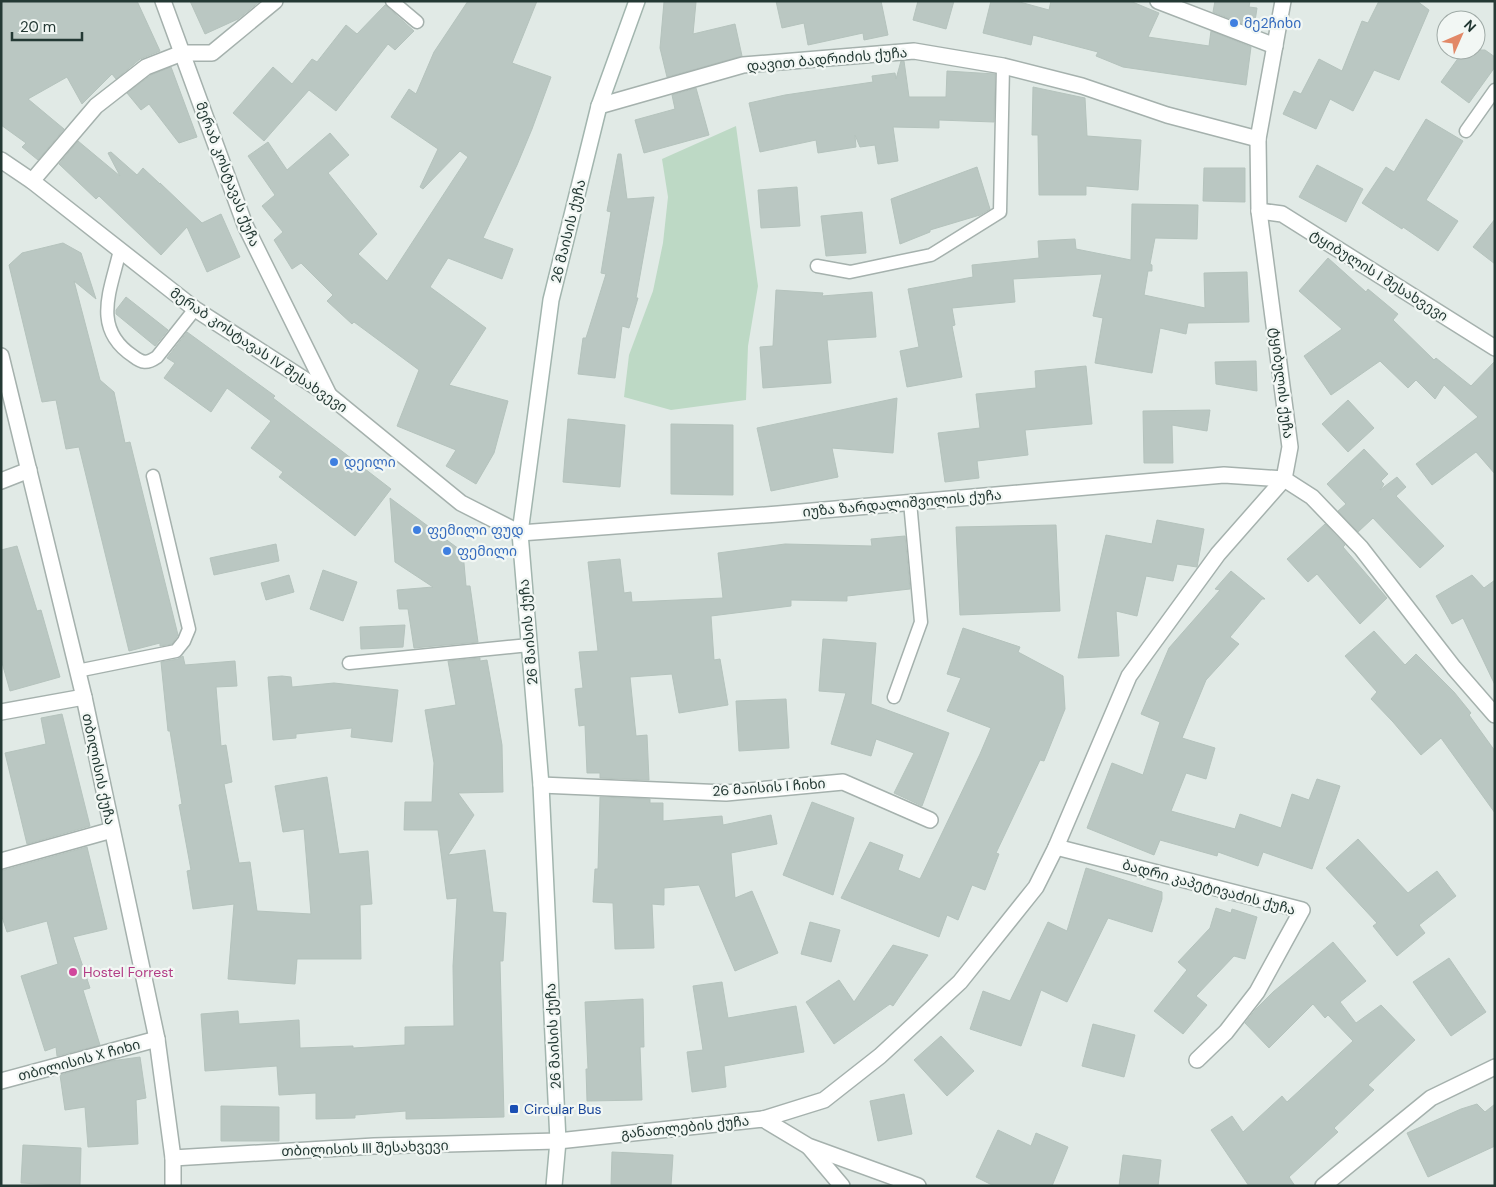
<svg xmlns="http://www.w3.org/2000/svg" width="1496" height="1187" font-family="'DM Sans','Noto Sans Georgian',sans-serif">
<rect width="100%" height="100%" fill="#e1eae6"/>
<!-- green -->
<path fill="#bdd9c5" d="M736 126 758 286 748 346 746 400 671 410 624 397 629 355 653 291 663 243 668 197 662 159Z"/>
<!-- building -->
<g fill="#bac7c2" stroke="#b5c3bd">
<path d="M1 1H137L160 51 140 59 116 79 112 74 82 104 67 77 28 99 64 129 38 160 22 147 26 143 1 125Z"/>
<path d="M190 1H260L238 19 205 34Z"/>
<path d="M468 1H537L512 63 551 77 532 129 517 165 483 238 513 249 502 279 448 258 430 287 486 328 449 385 508 401 494 453 476 484 446 466 456 450 397 426 419 370 354 322 352 324 327 301 333 295 301 263 292 269 274 240 283 232 262 206 275 195 248 156 268 142 287 170 330 133 349 155 328 173 377 234 358 254 387 281 468 157 460 151 423 189 420 187 438 149 391 117 409 89 416 94 434 52Z"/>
<path d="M776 1H881L888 35 864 40 863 33 808 45 804 23 782 28Z"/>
<path d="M918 1H954L946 29 913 20Z"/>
<path d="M991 1H1016L1049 10 1051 1H1130L1159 13 1148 37 1209 46 1211 31 1251 47 1246 85 1123 67 1096 56 1098 52 1033 35 1031 45 983 33Z"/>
<path d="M1215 1H1250L1249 7 1257 8 1254 28 1213 12Z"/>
<path d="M1379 1H1417L1429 10 1399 80 1374 70 1353 111 1330 99 1316 129 1283 114 1294 91 1301 94 1319 59 1342 71 1362 21 1368 23Z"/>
<path d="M664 2H696L693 34 735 24 742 56 667 77 660 48Z"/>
<path d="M385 5 414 31 395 50 388 44 336 111 309 90 264 141 233 113 273 67 292 84 312 59 317 62 346 25 357 34Z"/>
<path d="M1464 50H1485L1495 57V67L1469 103 1441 82Z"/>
<path d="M901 61H904L909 97H946L947 71 995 74 994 122 939 120V128L893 127 898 161 878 164 875 145 860 147 855 135 856 147 818 153 816 140 760 152 749 103 785 95 873 82 872 76 895 73 896 79Z"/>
<path d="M171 67 197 137 179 143 149 104 141 110 127 93 151 75Z"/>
<path d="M1033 87 1085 98 1087 136 1141 140 1138 190 1086 186V195H1039L1038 135H1032Z"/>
<path d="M696 88 709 135 644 153 635 120 675 109 672 95Z"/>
<path d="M1426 119 1463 141 1426 200 1458 221 1438 251 1403 227 1402 229 1362 203 1386 167 1394 172Z"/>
<path d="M78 141 120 176 108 153 111 152 137 175 143 168 160 184V183L202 223 221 214 240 257 207 272 187 227 161 255 99 196 96 199 59 164Z"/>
<path d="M618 154H621L627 199 654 197 636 298H638L629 328 622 326 615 378 578 374 583 338H586L606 274 601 273 611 212 607 211Z"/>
<path d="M1317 165 1363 189 1346 222 1299 197Z"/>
<path d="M977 167 990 209 980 215 930 230V232L900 244 891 199Z"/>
<path d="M1204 168H1245V202L1203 201Z"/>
<path d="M797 187 800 226 761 228 758 190Z"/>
<path d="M1132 204 1198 205 1197 239 1155 238 1150 264 1152 265V271H1148L1144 295 1205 308 1204 273 1247 272 1249 322 1188 323 1186 334 1160 328 1152 373 1095 363 1103 318 1093 316 1102 274 1013 279 1015 302 952 308 955 325 952 326 962 377 907 387 900 351 919 347 908 289 973 277 972 265 1039 258 1038 241 1075 239 1076 249 1131 260Z"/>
<path d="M862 212 866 253 826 256 821 216Z"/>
<path d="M1495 219V264L1473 247Z"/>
<path d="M63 243 81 253 96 299 74 281 100 380 114 392 125 443 130 442 178 635 172 644 160 646V643L129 651 79 447 66 449 56 400 42 402 9 265 22 253Z"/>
<path d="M1328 258 1366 292 1368 289 1398 314 1393 320 1434 360 1436 358 1471 386 1495 361V474L1476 452 1432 485 1416 464 1478 417 1444 385 1435 399 1416 380 1408 388 1380 361 1331 395 1304 356 1342 329 1299 291Z"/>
<path d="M776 290 823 293 822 296 872 292 876 337 827 340 831 383 763 388 760 347 773 346Z"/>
<path d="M126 297 168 330 155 346 116 314V310Z"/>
<path d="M187 332 275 396 273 398 391 489 355 536 279 477 283 472 251 448 271 421 227 388 211 412 164 378 175 363 167 358Z"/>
<path d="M1256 361 1257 391 1216 384 1215 362Z"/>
<path d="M1086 366 1092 424 1025 430 1028 455 977 461 979 478 945 482 938 433 980 428 976 394 1036 388 1035 371Z"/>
<path d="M897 398 893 453 832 448 838 477 771 491 757 428Z"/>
<path d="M1348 400 1374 428 1348 452 1322 424Z"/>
<path d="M1210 410 1207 431 1172 425 1173 463H1144L1143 411Z"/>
<path d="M568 419 625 425 620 487 563 482Z"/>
<path d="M671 424 733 425V495L671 494Z"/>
<path d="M1364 449 1388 474 1381 481 1384 484 1380 490 1397 477 1406 487 1396 496 1444 546 1420 568 1373 518 1358 532 1338 511 1346 504 1327 484Z"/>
<path d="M390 498 463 552 466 586H470L478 642 414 648 408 609H399L397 590 433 587 395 562Z"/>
<path d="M1157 520 1204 529 1197 567 1177 564 1173 581 1146 576 1137 616 1116 611 1119 656 1078 658 1106 535 1152 544Z"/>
<path d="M1325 524 1345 545 1343 547 1387 598 1360 624 1317 574 1308 582 1287 559Z"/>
<path d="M1056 525 1060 611 960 615 956 527Z"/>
<path d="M905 536 910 589 847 596V601L791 600V606L711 616 714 660 720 659 728 705 679 713 672 674 630 677 636 736 647 735 649 780 600 778V773H587L585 725 579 726 575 689 583 688 579 652 598 651 588 562 620 559 624 593 631 592 632 602 723 598 718 553 785 544 872 546 871 539Z"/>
<path d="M276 544 279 561 214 575 210 558Z"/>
<path d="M17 546 37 611 41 610 60 677 10 691 1 659V550Z"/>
<path d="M323 570 357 582 343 621 310 609Z"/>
<path d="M1231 571 1265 599H1262L1230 637 1239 644 1206 680 1182 738 1215 748 1206 779 1186 773 1171 811 1235 829 1240 814 1281 828 1292 794 1309 800 1317 779 1340 786 1312 869 1263 852 1258 866 1218 852 1217 856 1160 840 1154 855 1087 828 1112 763 1143 775 1160 722 1141 714 1169 648 1220 590 1215 589Z"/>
<path d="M289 575 294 592 266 600 261 583Z"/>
<path d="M1472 575 1484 588 1495 580V685L1463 618 1452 624 1436 596Z"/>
<path d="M405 625 403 647 361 649 360 627Z"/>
<path d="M963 628 1020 647 1018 652 1063 676 1065 709 1044 761 1040 760 996 853 999 854 985 890 972 885 958 920 947 915 939 937 841 898 870 842 903 855 898 870 920 879 980 754 991 728 947 711 961 678 947 674Z"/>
<path d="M1374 631 1405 665 1416 654 1454 692 1471 713 1469 715 1495 751V813L1441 738 1421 755 1393 722 1371 699 1377 692 1345 656Z"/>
<path d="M823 639 876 643 871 704 949 733 922 806 894 793 914 753 876 739 871 756 831 744 846 693 819 691Z"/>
<path d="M183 656 185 665 235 661 237 686 216 687 221 746 226 745 232 782 224 784 239 863 250 862 257 911 311 914 304 829 283 832 275 786 327 777 339 854 368 851 372 904 360 905 361 959H297L295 984 228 979 234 904 193 909 187 871 191 870 179 805 182 804 170 731H168L161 662 178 659Z"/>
<path d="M480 658V661L487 660 494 699 502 745 503 792 458 793 474 815 448 855 485 850 493 912 506 913 503 961H500L504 1117 406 1119V1111L355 1115V1118L316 1119V1093L279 1095 277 1066 205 1071 201 1014 238 1011 239 1024 299 1020 300 1048 353 1046V1048L405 1045V1027L454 1026 453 966 457 898 447 899 438 830H404L405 802H432L434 763 425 710 456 705 448 661Z"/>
<path d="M282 676 291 677 292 687 334 683 398 690 392 742 351 737 352 728 296 734V738L273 740 268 677Z"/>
<path d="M786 699 789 748 739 751 736 701Z"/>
<path d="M62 714 90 826 27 844 5 753 46 744 41 718Z"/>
<path d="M600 797 650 799V803H663V821L722 816 723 825 771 815 777 844 731 853 735 898 752 891 778 953 735 971 699 885 664 888V905L652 904 654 948 615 949 613 903 593 902 595 869H598Z"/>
<path d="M812 802 854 818 833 895 783 875Z"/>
<path d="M1358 839 1408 893 1437 871 1456 896 1419 925 1425 933 1397 956 1373 926 1377 923 1326 868Z"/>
<path d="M87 847 107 929 73 937 90 988 83 990 100 1045 57 1056 56 1047 45 1051 21 976 58 964 47 921 7 932 1 914V871Z"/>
<path d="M1086 868 1162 892V899L1152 932 1108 918 1067 1002 1041 990 1021 1046 970 1029 983 991 1010 1001 1048 922 1067 931Z"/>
<path d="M1216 908 1231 913 1232 909 1257 917 1245 959 1234 956 1196 996 1207 1005 1183 1034 1154 1011 1187 970 1178 962 1210 928Z"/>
<path d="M810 922 840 930 831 962 801 954Z"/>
<path d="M1333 942 1366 981 1340 1002 1356 1023 1381 1005 1415 1040 1368 1085 1374 1090 1334 1128 1338 1132 1289 1177 1295 1186H1249L1211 1130 1232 1116 1243 1132 1282 1096 1287 1102 1353 1041 1328 1015 1325 1018 1313 1004 1269 1048 1245 1023 1256 1009 1273 992Z"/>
<path d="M893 945 928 955 893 1006 890 1004 834 1044 806 1002 839 980 854 1002Z"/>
<path d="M1449 958 1486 1012 1451 1036 1413 982Z"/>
<path d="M722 982 728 1018 796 1006 804 1052 724 1066 726 1087 692 1092 687 1052 703 1050 693 986Z"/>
<path d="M643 999 644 1047H640L642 1100 587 1101 586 1069H588L585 1002Z"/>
<path d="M1093 1024 1135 1035 1124 1077 1082 1066Z"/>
<path d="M941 1036 974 1071 947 1096 914 1060Z"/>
<path d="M140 1057 146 1098 136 1100 138 1144 88 1147 85 1107 65 1110 60 1075 111 1061Z"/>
<path d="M904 1094 912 1134 878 1141 870 1101Z"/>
<path d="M1477 1104 1485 1112 1495 1104V1146L1428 1177 1407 1133 1461 1109Z"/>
<path d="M221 1106 279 1107V1141H221Z"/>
<path d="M998 1130 1031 1146 1036 1133 1068 1147 1052 1186H994L976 1177Z"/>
<path d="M23 1145 81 1148 80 1186 21 1183Z"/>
<path d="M612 1152 673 1155 671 1186H611Z"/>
<path d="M1123 1155 1161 1160 1158 1186H1119Z"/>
</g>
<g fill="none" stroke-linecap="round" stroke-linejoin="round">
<defs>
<g id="service">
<path d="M392 1 417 22"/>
<path d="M1466 131 1495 90"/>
<path d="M120 250C111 290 91 328 133 356 142 363 147 364 157 357L195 309"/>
<path d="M817 266 850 272 931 255 1000 212 1003 66"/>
<path d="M349 663 529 645"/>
<path d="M77 671 176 651 184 641 189 629 153 476"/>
<path d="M894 697 921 622 910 502"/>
</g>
<g id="minor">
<path d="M1158 1 1275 46"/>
<path d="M1283 1 1258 139 1259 211 1290 447 1284 479"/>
<path d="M599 106 743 65 914 51 1003 66 1082 86 1167 115 1258 139"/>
<path d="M32 181 96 106 146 67 182 53H212L275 1"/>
<path d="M1259 211 1282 214 1495 348"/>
<path d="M1 481 29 470"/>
<path d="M520 533 778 514 1224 475 1284 479 1312 497 1361 548 1454 668 1495 715"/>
<path d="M1 712 84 697"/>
<path d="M541 785 726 793 843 782 930 820"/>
<path d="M1056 847 1302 910 1257 992 1226 1032 1197 1060"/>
<path d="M1 861 112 830"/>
<path d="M1 1081 157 1039"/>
<path d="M763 1119 824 1100 880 1056 960 982 1036 887 1056 847 1129 676 1218 554 1284 479"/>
<path d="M809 1147 842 1186"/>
<path d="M173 1158 374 1146 558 1141 763 1119 808 1146 918 1186"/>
<path d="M1323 1186 1431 1098 1495 1067"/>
</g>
<g id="tertiary">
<path d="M163 1 245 225 329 395"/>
<path d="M1 160 32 181 195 309 330 396 461 503 520 533"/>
<path d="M1 356 84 697 157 1039 173 1158V1186"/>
</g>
<path id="secondary" d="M554 1186 558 1141 541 785 520 533 551 300 599 106 637 1"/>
</defs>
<!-- service casing -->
<use href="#service" stroke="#a5b1ad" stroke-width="15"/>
<!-- minor casing -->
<use href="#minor" stroke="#a5b1ad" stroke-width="18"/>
<!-- tertiary casing -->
<use href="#tertiary" stroke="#a5b1ad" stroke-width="18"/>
<!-- secondary casing -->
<use href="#secondary" stroke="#a2b5ae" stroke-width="18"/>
<!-- service -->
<use href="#service" stroke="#fff" stroke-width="12"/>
<!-- minor -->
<use href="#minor" stroke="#fff" stroke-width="15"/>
<!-- tertiary -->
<use href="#tertiary" stroke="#fff" stroke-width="15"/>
<!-- secondary -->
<use href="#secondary" stroke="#fff" stroke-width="15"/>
</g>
<!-- markers -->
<g fill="#3f7fe0" stroke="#f2f7f4" stroke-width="2">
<circle cx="1234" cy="23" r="5"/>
<circle cx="334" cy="462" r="5"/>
<circle cx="417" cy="530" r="5"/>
<circle cx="447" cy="551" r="5"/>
</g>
<circle fill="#d1479c" stroke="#f2f7f4" stroke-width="2" cx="73" cy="972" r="5"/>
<rect fill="#1a4fb4" stroke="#f2f7f4" stroke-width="2" x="509" y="1104" width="10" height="10" rx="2.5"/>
<g text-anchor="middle" stroke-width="4.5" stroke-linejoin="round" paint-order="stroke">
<!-- shop labels -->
<g font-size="14" fill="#366cbe" stroke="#f2f7f4" text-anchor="start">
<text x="1244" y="28">მე2ჩიხი</text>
<text x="344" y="467">დეილი</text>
<text x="427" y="535">ფემილი ფუდ</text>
<text x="457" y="556">ფემილი</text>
</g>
<!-- street labels -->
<g font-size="14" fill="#243934" stroke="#f2f7f4">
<text transform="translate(827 59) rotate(-5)" y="5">დავით ბადრიძის ქუჩა</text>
<text transform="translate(228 174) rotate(69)" y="5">მერაბ კოსტავას ქუჩა</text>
<text transform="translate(568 231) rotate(-76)" y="5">26 მაისის ქუჩა</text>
<text transform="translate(1379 275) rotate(32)" y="5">ტყიბულის I შესახვევი</text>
<text transform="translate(259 350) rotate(34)" y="5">მერაბ კოსტავას IV შესახვევი</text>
<text transform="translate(1282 383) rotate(83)" y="5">ტყიბულის ქუჩა</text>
<text transform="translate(902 503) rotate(-5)" y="5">იუზა ზარდალიშვილის ქუჩა</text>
<text transform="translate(528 632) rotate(-95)" y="5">26 მაისის ქუჩა</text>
<text transform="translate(99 769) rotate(78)" y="5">თბილისის ქუჩა</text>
<text transform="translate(769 787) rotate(-4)" y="5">26 მაისის I ჩიხი</text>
<text transform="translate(1209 887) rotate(15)" y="5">ბადრი კაპეტივაძის ქუჩა</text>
<text transform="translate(553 1036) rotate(-93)" y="5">26 მაისის ქუჩა</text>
<text transform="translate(79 1060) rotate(-15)" y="5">თბილისის X ჩიხი</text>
<text transform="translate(685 1127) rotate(-6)" y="5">განათლების ქუჩა</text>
<text transform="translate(365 1148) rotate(-2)" y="5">თბილისის III შესახვევი</text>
</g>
<!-- hotel labels -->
<g font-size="14" fill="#b23c85" stroke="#f2f7f4" text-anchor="start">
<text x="83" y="977">Hostel Forrest</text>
</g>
<!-- transit labels -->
<g font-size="14" fill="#164399" stroke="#f2f7f4" text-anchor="start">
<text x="524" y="1114">Circular Bus</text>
</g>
</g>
<!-- border -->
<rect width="1496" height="1187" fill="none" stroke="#243934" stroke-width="5"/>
<!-- north arrow -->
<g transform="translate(1461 35) rotate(45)"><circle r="24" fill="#f2f7f4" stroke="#a0aba7"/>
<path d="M0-4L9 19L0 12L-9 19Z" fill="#e28867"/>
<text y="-8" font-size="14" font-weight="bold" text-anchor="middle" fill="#243934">N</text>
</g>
<!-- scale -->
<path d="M12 32v8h70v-8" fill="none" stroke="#243934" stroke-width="2.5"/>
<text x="20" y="32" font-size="15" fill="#243934" stroke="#f2f7f4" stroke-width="4" paint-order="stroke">20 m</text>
</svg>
